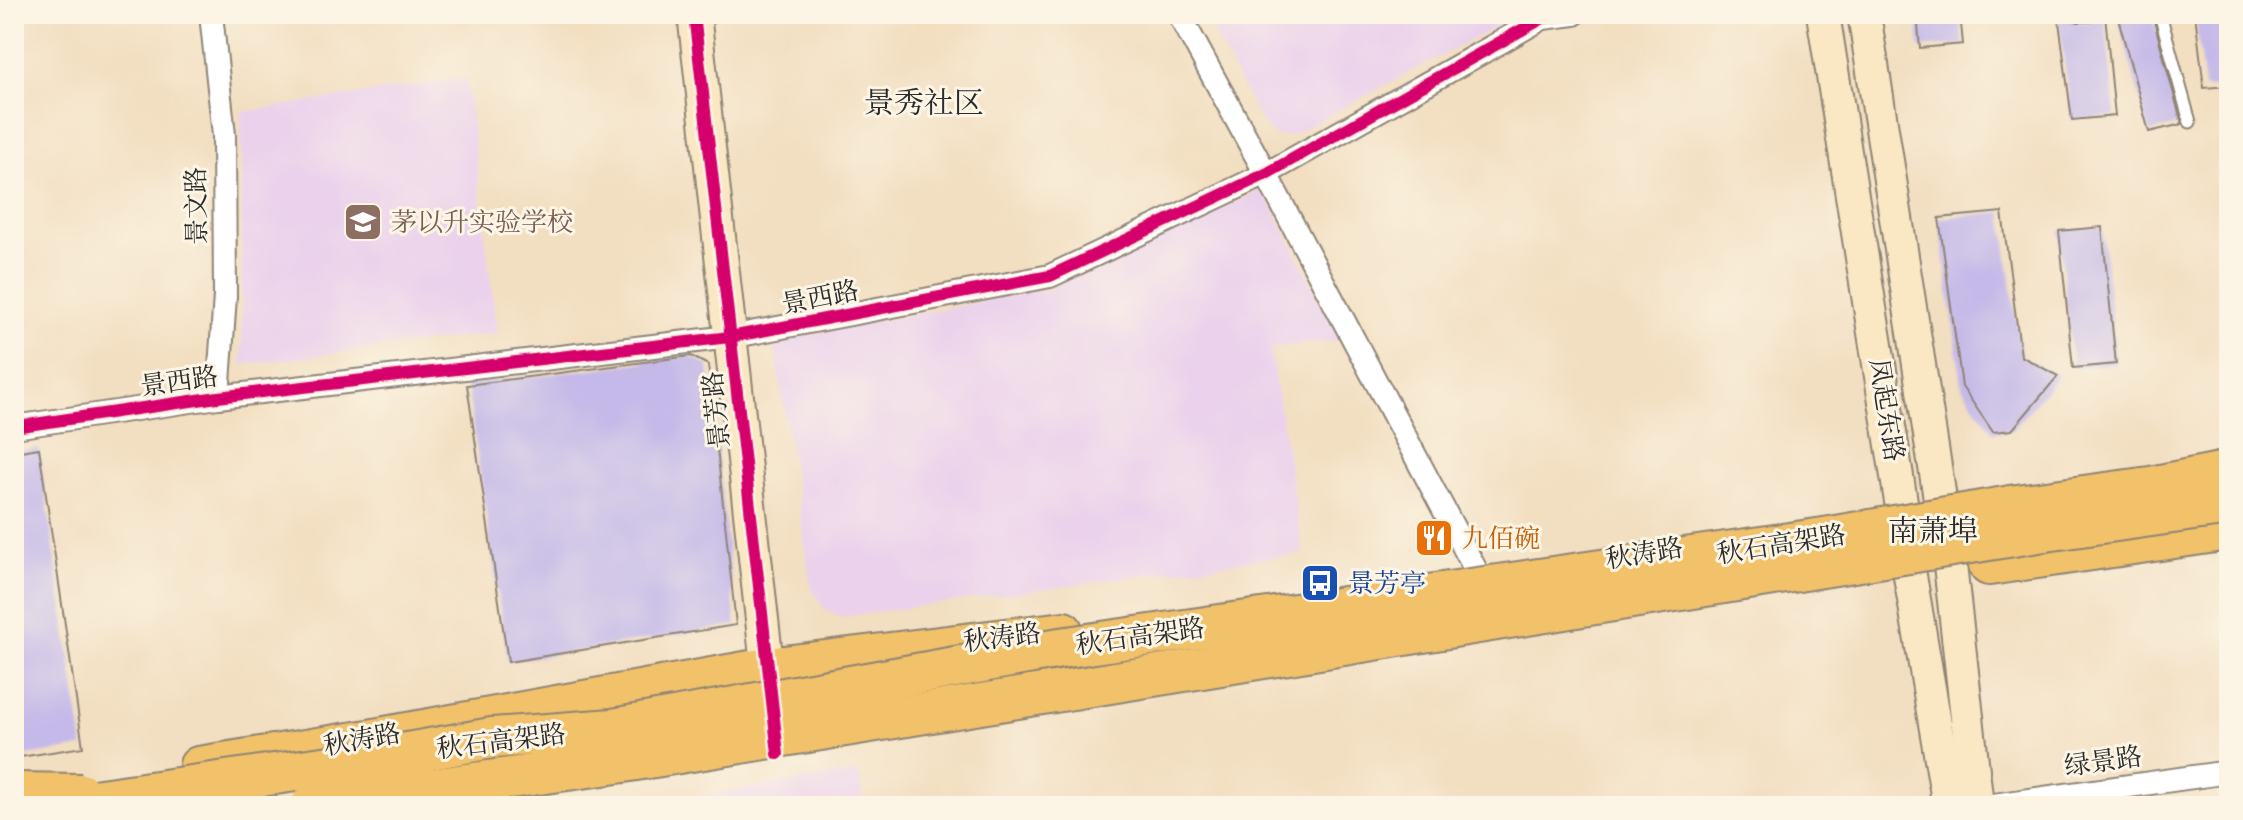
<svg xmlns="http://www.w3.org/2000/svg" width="2243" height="820" font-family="'EB Garamond','Noto Serif SC',serif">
<rect width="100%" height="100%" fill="#fcf5e5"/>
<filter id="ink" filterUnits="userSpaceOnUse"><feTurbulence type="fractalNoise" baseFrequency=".0125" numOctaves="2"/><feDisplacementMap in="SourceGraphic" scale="16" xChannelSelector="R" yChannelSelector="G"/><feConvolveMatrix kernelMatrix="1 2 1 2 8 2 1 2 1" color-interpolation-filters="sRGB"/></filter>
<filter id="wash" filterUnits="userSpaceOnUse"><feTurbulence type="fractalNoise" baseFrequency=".006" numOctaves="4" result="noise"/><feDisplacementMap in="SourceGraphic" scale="32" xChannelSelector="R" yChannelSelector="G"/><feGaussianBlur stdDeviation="1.8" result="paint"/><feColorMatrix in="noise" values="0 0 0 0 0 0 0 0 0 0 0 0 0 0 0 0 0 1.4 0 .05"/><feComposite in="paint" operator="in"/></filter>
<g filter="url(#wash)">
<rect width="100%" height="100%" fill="#f2dec0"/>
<!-- built -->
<g fill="#ebd1ec">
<path d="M1203 14H1520L1290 136H1276L1263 125Z"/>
<path d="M466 78 497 333 242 365 241 112Z"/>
<path d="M1263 189 1341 340 1270 348 1303 553 841 617 824 608 811 588 774 341 1048 289Z"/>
<path d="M858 772 865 806H626Z"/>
</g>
<g id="blocks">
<!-- building -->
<g fill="#c4b9e8">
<path d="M1917 14H1960L1963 44 1920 48Z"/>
<path d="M2058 14H2070L2071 19 2078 22H2091L2095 14H2105L2115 116 2072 120Z"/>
<path d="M2117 14H2152L2182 124 2149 132Z"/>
<path d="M2195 14H2229V86L2204 88Z"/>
<path d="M2002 212 2021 356 2058 376 2012 430 1993 432 1962 387 1939 218Z"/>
<path d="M2102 227 2116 364 2073 368 2059 231Z"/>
<path d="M691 356 708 365 736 625 508 662 467 385Z"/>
<path d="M39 448 83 747 14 758V452Z"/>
</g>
</g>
</g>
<g filter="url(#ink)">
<use href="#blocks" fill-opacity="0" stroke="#8e8476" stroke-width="2"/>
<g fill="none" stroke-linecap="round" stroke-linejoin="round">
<defs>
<g id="lane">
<path d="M2078 14H2087"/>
<path d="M2160 14 2190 122"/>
</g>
<g id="street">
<path d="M211 14 224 135 225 296 218 397"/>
<path d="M1179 14 1266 174 1480 578"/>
<path d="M14 427 218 397 730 337 1050 276 1266 174 1543 18 1574 14"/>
<path d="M1986 806 2229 772"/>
</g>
<g id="secondary">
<path d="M694 14 770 691"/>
<path d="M1823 14 1903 514 1908 564 1949 806"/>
<path d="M1864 14 1949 556 1977 806"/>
</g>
<path id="primary" d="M198 765 368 738 767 666 1064 630"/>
<path id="highway" d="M1989 565 2229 530"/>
</defs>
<!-- lane casing -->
<use href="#lane" stroke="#8e8476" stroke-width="15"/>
<!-- street casing -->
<use href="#street" stroke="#8e8476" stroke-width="26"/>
<!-- secondary casing -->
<use href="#secondary" stroke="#8e8476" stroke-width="36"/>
<!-- primary casing -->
<use href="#primary" stroke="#8e8476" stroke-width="40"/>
<!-- highway casing -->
<use href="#highway" stroke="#8e8476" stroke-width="44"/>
<!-- lane -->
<use href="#lane" stroke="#fff" stroke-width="11"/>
<!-- street -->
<use href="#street" stroke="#fff" stroke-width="22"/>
<!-- secondary -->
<use href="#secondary" stroke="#fae7c3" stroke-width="32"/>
<!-- primary -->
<use href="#primary" stroke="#f2c26a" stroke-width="36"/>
<!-- highway -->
<use href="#highway" stroke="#f2c26a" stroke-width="40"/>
<defs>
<g id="highway-bridge">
<path d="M14 793 81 794"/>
<path d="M52 806 351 763 492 738 613 729 1060 648 1824 538 2017 505 2150 487 2229 471"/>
<path d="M311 806 624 762 2038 532 2229 505"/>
</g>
</defs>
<!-- highway-bridge casing -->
<use href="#highway-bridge" stroke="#8e8476" stroke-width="44" stroke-linecap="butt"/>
<!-- highway-bridge -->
<use href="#highway-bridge" stroke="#f2c26a" stroke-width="40"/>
<defs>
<g id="cycleway">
<path d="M694 14 778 754"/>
<path d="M14 427 218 397 730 337 1050 276 1266 174 1543 18 1574 14"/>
</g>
</defs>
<!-- cycleway casing -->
<use href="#cycleway" stroke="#fcf5e5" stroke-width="17"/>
<!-- cycleway -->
<use href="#cycleway" stroke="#d6006c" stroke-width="12"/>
</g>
</g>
<!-- icons -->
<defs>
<symbol id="school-square" viewBox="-11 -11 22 22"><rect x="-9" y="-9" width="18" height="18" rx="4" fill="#8d6e63" stroke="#fcf5e5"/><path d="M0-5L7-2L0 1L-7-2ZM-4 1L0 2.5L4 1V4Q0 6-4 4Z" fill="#fff"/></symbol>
<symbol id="restaurant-square" viewBox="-11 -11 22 22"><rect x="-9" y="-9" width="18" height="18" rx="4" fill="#e8710a" stroke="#fcf5e5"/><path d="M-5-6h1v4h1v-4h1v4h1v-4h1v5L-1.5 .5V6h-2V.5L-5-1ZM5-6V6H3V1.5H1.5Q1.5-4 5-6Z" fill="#fff"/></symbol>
<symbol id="bus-square" viewBox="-11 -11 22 22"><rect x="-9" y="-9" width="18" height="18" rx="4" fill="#1a4fb4" stroke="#fcf5e5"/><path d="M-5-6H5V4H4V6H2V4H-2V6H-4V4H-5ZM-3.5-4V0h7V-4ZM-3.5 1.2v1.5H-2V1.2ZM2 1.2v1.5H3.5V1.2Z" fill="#fff"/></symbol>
</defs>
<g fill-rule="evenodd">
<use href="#school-square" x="341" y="200" width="44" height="44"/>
<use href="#restaurant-square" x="1412" y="516" width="44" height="44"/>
<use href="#bus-square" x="1298" y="561" width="44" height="44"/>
</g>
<g text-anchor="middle" stroke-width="6" stroke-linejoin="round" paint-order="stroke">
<!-- street labels -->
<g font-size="26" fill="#2b2b2b" stroke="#fcf5e5">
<text transform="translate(196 206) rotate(-91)" y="9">景文路</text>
<text transform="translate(820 297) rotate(-11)" y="9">景西路</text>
<text transform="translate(179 381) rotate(-8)" y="9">景西路</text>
<text transform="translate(716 410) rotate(-96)" y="9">景芳路</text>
<text transform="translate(1887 410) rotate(81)" y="9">凤起东路</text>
<text transform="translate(1781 544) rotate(-9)" y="9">秋石高架路</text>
<text transform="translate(1644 553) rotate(-9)" y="9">秋涛路</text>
<text transform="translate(1140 636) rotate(-8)" y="9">秋石高架路</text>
<text transform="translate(1002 637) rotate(-7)" y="9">秋涛路</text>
<text transform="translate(362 739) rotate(-10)" y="9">秋涛路</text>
<text transform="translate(501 741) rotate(-7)" y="9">秋石高架路</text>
<text transform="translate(2103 761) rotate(-8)" y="9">绿景路</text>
</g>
<!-- education labels -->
<g font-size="26" fill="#785e54" stroke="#fcf5e5" text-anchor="start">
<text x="391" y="231">茅以升实验学校</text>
</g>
<!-- food labels -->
<g font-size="26" fill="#c56008" stroke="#fcf5e5" text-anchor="start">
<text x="1462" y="547">九佰碗</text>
</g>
<!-- transit labels -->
<g font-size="26" fill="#164399" stroke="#fcf5e5" text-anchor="start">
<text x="1348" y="592">景芳亭</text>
</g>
<!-- quarter labels -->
<g font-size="30" fill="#2b2b2b" stroke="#fcf5e5">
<text x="924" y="113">景秀社区</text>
<text x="1933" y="541">南萧埠</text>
</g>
</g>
<!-- margin -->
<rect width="2243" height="820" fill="none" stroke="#fcf5e5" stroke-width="48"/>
</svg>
